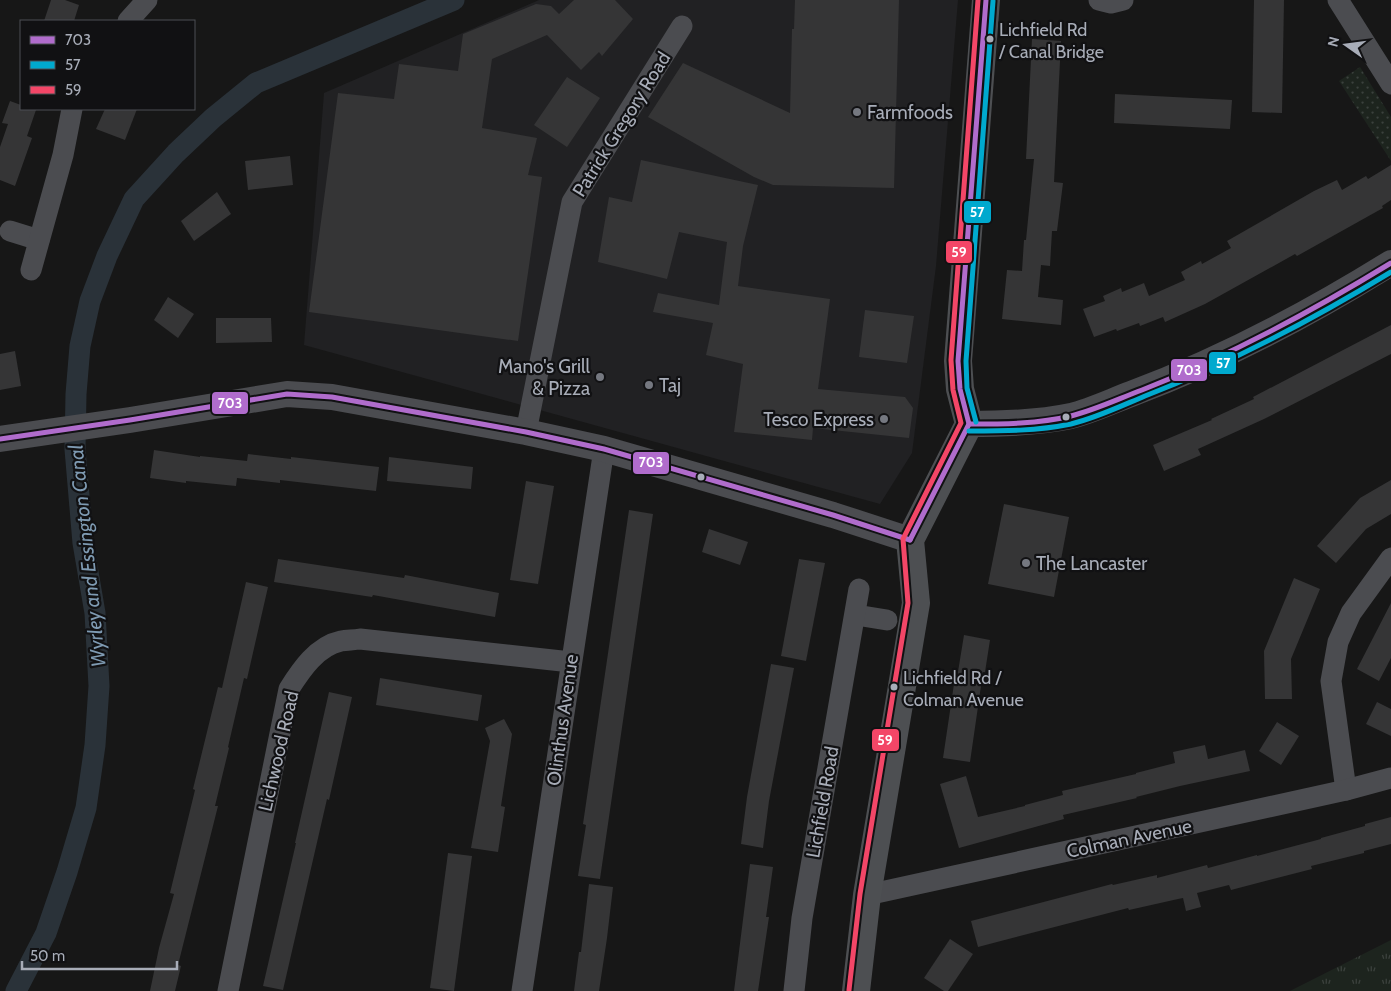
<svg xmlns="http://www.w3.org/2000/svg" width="1391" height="991" font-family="Cabin,sans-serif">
<defs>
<pattern id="grass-dots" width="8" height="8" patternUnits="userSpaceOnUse" patternTransform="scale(1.25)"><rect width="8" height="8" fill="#1d241e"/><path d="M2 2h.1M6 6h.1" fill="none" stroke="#3b413d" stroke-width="1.8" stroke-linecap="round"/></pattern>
<pattern id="park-tufts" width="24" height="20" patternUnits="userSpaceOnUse" patternTransform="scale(1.25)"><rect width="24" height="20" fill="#1d241e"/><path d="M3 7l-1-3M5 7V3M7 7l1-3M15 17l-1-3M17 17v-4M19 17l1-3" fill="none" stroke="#3b413d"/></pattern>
</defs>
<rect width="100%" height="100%" fill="#171717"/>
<!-- built -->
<path fill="#212123" d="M539 0H958L936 266 912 453 880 504 304 345 324 93Z"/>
<!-- grass -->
<path fill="url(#grass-dots)" d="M1360 67 1391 117V161L1339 81Z"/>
<!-- park -->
<path fill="url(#park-tufts)" d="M1391 940V991H1290Z"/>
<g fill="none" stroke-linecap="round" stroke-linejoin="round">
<!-- canal -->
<path stroke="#2a3239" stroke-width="21" d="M16 991 46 933 67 872 86 808 95 745 99 686 95 613 83 543 75 449 76 394 80 346 90 301 107 256 134 199 176 153 213 118 256 83 454 0"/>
</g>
<!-- building -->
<g fill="#353536">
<path d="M51 0H65L79 5 74 21H44Z"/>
<path d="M574 0H615L633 19 602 56 599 52 581 70 547 35 492 59 482 128 537 138 528 175 542 177 518 341 309 312 338 93 394 99 399 64 458 71 463 34 536 4 551 6 559 14Z"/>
<path d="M795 0H899L894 188 773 185 754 177 648 117 683 63 790 113 792 29H794Z"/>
<path d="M1254 0H1284L1282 113 1252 112Z"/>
<path d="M1032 39 1061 41 1054 182 1063 183 1057 231H1052L1050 266 1041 265 1038 297 1063 300 1061 325 1002 319 1007 270 1022 271 1024 240H1026L1034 159H1026Z"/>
<path d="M567 77 600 98 567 147 534 125Z"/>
<path d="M1115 94 1232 100 1230 129 1114 123Z"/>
<path d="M10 101 21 105V109L36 110 27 136 32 138 15 186 0 180V147L8 124 2 123Z"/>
<path d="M105 109H137L125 140 96 129Z"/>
<path d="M290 156 293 185 248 190 245 161Z"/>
<path d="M641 160 758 185 743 246 738 286 830 299 818 389 905 397 913 408 909 438 813 428 812 440 734 432 743 364 706 355 713 323 653 312 658 293 719 305 727 242 679 232 667 279 598 262 609 197 632 202Z"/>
<path d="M1391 165V200L1382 206 1383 208 1297 256 1295 254 1205 304 1165 322 1163 317 1140 326 1139 323 1117 331 1116 329 1094 337 1083 309 1105 301 1103 296 1121 288 1122 292 1144 283 1149 296 1185 280 1181 272 1201 261 1202 264 1231 248 1227 241 1314 191 1337 180 1342 190 1366 176 1368 179Z"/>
<path d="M217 192 231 214 194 241 181 221Z"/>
<path d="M168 297 194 314 178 338 154 320Z"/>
<path d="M865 310 914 316 907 363 859 357Z"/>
<path d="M216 318H271L272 342 216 343Z"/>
<path d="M1391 325V354L1264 419 1198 449 1201 455 1164 471 1153 445 1212 420 1211 419 1254 399 1253 397Z"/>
<path d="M15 351 21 386 0 390V354Z"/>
<path d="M154 450 200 457V456L247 461 248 454 291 459V457L379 467 376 491 280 480V483L237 478 236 486 186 481V483L150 478Z"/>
<path d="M389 457 473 467 471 489 387 481Z"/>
<path d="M1391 480V514L1366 529 1336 563 1317 546 1360 498Z"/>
<path d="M526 481 554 486 538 584 510 580Z"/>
<path d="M1004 504 1069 517 1054 597 988 584Z"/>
<path d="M629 510 653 514 600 879 578 876 586 825 583 824Z"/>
<path d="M709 529 748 542 740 565 702 552Z"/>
<path d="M278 559 404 578 405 575 499 593 495 617 373 595 372 597 274 582Z"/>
<path d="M799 559 825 563 806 661 781 656Z"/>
<path d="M1294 578 1320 589 1291 659 1292 699H1265L1264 651Z"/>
<path d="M246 582 268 587 247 679 244 678 228 747 229 748 215 806H218L178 965 181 966 175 991H150L159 948 174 894 170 893 195 790 193 789 218 687 222 688Z"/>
<path d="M1391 603V658L1379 681 1357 669Z"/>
<path d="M964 635 990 640 985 672H983L970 762 943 758 954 684H956Z"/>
<path d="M771 664 794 668 769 801 763 848 741 844 747 797Z"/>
<path d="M380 678 482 695 478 721 376 705Z"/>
<path d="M329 692 352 697 329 800 327 799 283 990 263 986 296 843H295Z"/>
<path d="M1377 702 1391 709V736L1366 724Z"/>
<path d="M504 719 512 734 501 806 505 807 498 852 471 848 490 741 485 728Z"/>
<path d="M1277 722 1299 736 1281 765 1259 751Z"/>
<path d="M1205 745 1208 759 1245 750 1250 771 1180 786 1136 797 1137 798 1063 815 1064 819 959 848 940 784 966 776 978 817 1025 806V805L1063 795 1062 791 1136 774V773L1175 763 1173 752Z"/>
<path d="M1391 817V844L1364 851V853L1311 866 1312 869 1277 878 1231 890 1229 885 1197 893 1201 907 1186 911 1183 898 1178 899 1129 910 1128 908 978 947 971 921 1112 884 1113 885 1157 875V878L1207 865 1208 868 1257 855V856L1321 839V838L1365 826V824Z"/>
<path d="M448 853 472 856 454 991 430 988Z"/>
<path d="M750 864 773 867 766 917H769L758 991H734Z"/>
<path d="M589 884 613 887 607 938 599 991H574L579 952H581Z"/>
<path d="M950 939 973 954 948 991H944L924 978Z"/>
</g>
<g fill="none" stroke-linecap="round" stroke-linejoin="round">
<!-- minor -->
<g stroke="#4b4c50" stroke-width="21">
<path d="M1099 0 1111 3 1123 0"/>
<path d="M1338 0 1391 84"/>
<path d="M128 21 147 0"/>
<path d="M10 231 39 240"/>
<path d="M31 270 63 155 72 109"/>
<path d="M526 432 572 202 682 26"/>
<path d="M856 615 887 620"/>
<path d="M1346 790 1331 681 1338 642 1351 613 1391 558"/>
<path d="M867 895 1346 790 1391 778"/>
<path d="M228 991 289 689C301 670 317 646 341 641 347 640 354 640 360 639L571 662"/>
<path d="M522 991 604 449"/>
<path d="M794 991 802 918 859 589"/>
</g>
<!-- tertiary -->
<g stroke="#4b4c50" stroke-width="26">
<path d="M969 424C1003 424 1038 423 1071 416 1091 411 1112 401 1131 394 1222 360 1309 314 1391 263"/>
<path d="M0 439 130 420 287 394 332 397 526 432 604 449 833 515 910 540"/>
</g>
<!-- primary -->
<path stroke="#4d4f52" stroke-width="28" d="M856 991 867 895 916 603 910 540 969 424 960 389 958 361 986 0"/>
<defs>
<g id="bus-1">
<path d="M969 424C1003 424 1038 424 1071 416 1095 410 1118 399 1142 390 1229 356 1311 312 1391 263"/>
<path d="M0 439 130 420 287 394 332 397 526 432 604 449 833 515 910 540"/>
<path d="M910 540 969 424 960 389 958 361 986 0"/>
</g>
<g id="bus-2">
<path d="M976 422 967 388 966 361 993 1"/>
<path d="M969 431C1003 431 1037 431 1071 424 1096 418 1121 406 1145 396 1231 363 1312 320 1391 272"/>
</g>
<path id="bus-3" d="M849 990 860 894 908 603 903 539 961 423 953 390 951 360 978 0"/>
</defs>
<!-- bus-1 casing -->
<use href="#bus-1" stroke="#111113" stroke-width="9"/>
<!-- bus-2 casing -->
<use href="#bus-2" stroke="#111113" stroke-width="9"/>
<!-- bus-3 casing -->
<use href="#bus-3" stroke="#111113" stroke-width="9"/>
<!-- bus-1 -->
<use href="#bus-1" stroke="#b06ccc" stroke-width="5"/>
<!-- bus-2 -->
<use href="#bus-2" stroke="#00a9ce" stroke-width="5"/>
<!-- bus-3 -->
<use href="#bus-3" stroke="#f34667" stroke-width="5"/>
</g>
<!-- markers -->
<g fill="#a8adb8" stroke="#111113" stroke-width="2">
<circle cx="990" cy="39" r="4.5"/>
<circle cx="1066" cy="417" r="4.5"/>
<circle cx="701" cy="477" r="4.5"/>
<circle cx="894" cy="687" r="4.5"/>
</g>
<g fill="#757880" stroke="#111113" stroke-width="2">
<circle cx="857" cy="112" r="5"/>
<circle cx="600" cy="377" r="5"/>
<circle cx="649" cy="385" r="5"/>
<circle cx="884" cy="419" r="5"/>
<circle cx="1026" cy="563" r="5"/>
</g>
<g text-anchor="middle" stroke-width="4.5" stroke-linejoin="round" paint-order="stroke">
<!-- bus labels -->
<g font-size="18" fill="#a8adb8" stroke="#111113" text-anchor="start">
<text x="999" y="36">Lichfield Rd<tspan x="999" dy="22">/ Canal Bridge</tspan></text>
<text x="903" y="684">Lichfield Rd /<tspan x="903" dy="22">Colman Avenue</tspan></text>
</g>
<!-- poi labels -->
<g font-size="19" fill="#a8adb8" stroke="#111113" text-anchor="start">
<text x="867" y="119">Farmfoods</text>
<text x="590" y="373" text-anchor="end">Mano's Grill<tspan x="590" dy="22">&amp; Pizza</tspan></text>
<text x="659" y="392">Taj</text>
<text x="874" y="426" text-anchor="end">Tesco Express</text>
<text x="1036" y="570">The Lancaster</text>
</g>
<!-- street labels -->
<g font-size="19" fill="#a8adb8" stroke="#111113">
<text transform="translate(621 124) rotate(-58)" y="7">Patrick Gregory Road</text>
<text transform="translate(562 720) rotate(-82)" y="7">Olinthus Avenue</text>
<text transform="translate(278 751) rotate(-77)" y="7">Lichwood Road</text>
<text transform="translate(822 802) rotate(-80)" y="7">Lichfield Road</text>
<text transform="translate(1129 838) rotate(-12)" y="7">Colman Avenue</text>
</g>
<!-- water labels -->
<g font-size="20" font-style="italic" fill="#7f9bb3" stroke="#111113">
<text transform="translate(87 556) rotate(-96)" y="7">Wyrley and Essington Canal</text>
</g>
</g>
<g stroke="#111113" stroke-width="2">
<rect x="963" y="200" width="29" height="24" rx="5" fill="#00a9ce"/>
<rect x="945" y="240" width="28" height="24" rx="5" fill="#f34667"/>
<rect x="1208" y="351" width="29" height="24" rx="5" fill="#00a9ce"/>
<rect x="1170" y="358" width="38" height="24" rx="5" fill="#b06ccc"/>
<rect x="211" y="391" width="38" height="24" rx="5" fill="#b06ccc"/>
<rect x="632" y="451" width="38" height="24" rx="5" fill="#b06ccc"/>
<rect x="871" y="728" width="29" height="24" rx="5" fill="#f34667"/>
</g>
<g font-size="14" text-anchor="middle" font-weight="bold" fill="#fff">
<text x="977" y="217">57</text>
<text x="959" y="257">59</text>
<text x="1223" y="368">57</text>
<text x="1189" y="375">703</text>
<text x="230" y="408">703</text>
<text x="651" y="467">703</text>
<text x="885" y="745">59</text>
</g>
<!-- legend -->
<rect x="20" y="20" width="175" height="90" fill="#111113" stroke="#4d4f55"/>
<rect x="30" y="36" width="25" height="8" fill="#b06ccc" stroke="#4d4f55"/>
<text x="65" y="45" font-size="15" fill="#a8adb8">703</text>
<rect x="30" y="61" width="25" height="8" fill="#00a9ce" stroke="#4d4f55"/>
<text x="65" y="70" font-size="15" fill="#a8adb8">57</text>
<rect x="30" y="86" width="25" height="8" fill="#f34667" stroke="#4d4f55"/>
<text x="65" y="95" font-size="15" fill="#a8adb8">59</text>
<!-- north arrow -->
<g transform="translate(1346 45) rotate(284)" stroke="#111113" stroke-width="4" paint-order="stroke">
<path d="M0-4L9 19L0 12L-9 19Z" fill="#a8adb8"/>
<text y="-8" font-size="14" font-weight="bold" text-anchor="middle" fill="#a8adb8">N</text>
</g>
<!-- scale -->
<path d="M22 961v8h155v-8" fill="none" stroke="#a8adb8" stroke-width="2.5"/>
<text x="30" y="961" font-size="15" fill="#a8adb8" stroke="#111113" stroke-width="4" paint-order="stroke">50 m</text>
</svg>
